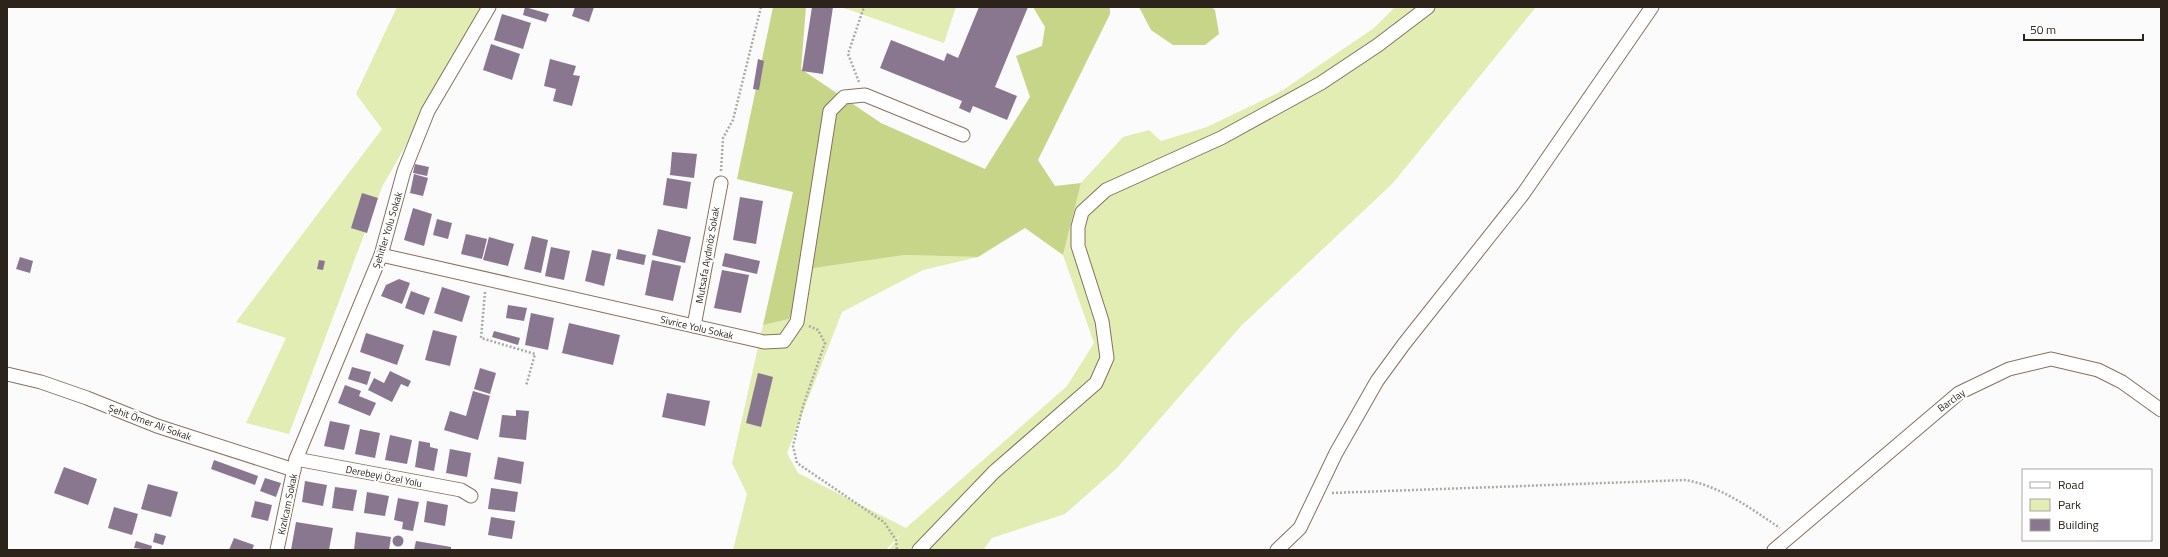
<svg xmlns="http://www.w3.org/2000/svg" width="2168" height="557" font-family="'Titillium Web',sans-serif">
<rect width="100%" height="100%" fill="#fbfbfb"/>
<!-- green -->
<g fill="#e1edb2">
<path d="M397 7H485L382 187 289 434 246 423 286 338 236 322 382 129 356 94Z"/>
<path d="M841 7H956L944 43Z"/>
<path d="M1395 7H1536L1393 183 1241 326 1117 468 1065 514 992 538 983 550H889L902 533 886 550H733L747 494 732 463 763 325 789 319 814 268 905 255 978 257 923 270 842 312 787 453 798 473 906 528 1067 386 1094 343 1063 255 1081 183 1123 137 1149 130 1161 141 1207 127 1280 92 1374 28Z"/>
</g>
<!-- forest -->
<g fill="#c7d588">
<path d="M773 7H806L801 69 881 123 985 169 1030 97 1016 56 1042 46 1045 27 1033 7H1110V14L1038 160 1055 186 1081 183 1063 255 1025 228 978 257 905 255 814 268 789 319 763 325 793 192 737 179Z"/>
<path d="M1139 7H1211L1215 10 1219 34 1205 45H1173L1151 30Z"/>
</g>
<!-- building -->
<g fill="#897790">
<path d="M525 7 549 14 546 22 523 15Z"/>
<path d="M575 7H594L589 22 572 16Z"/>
<path d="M812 7H833L823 74 802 71Z"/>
<path d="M979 7H1028L995 87 1017 96 1007 120 973 106 970 113 959 108 962 101 880 68 891 40 944 61 947 53 958 58Z"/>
<path d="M502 14 531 23 523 49 494 40Z"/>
<path d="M491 44 520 54 512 80 483 70Z"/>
<path d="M550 59 576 66 573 75 580 76 572 106 553 101 556 89 544 86Z"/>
<path d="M758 59 764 61 759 90 753 89Z"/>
<path d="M672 152 697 154 694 178 670 175Z"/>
<path d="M415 164 429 167 427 176 413 173Z"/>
<path d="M414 174 428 178 423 196 410 193Z"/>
<path d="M667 178 691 182 687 209 663 205Z"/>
<path d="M362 193 378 198 367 233 351 228Z"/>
<path d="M740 197 763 201 756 244 733 240Z"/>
<path d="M413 208 432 214 424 246 404 240Z"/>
<path d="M437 219 452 223 448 239 433 235Z"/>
<path d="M658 229 691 237 685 263 652 255Z"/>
<path d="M466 234 487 239 482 259 461 254Z"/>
<path d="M532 236 548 240 541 273 524 269Z"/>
<path d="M489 237 514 244 508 266 483 260Z"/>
<path d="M551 247 570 251 564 280 545 276Z"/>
<path d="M618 249 646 255 644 265 616 259Z"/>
<path d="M592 250 611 254 604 286 585 281Z"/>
<path d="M725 253 760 261 757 274 722 266Z"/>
<path d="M20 257 33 261 30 273 16 269Z"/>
<path d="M319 260 325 261 323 270 317 269Z"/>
<path d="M652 260 681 266 673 301 645 295Z"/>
<path d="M722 270 749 275 741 313 714 308Z"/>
<path d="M399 279 410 283 402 304 381 296 386 285Z"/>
<path d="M442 287 470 296 462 322 434 313Z"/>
<path d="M411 291 430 298 424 315 405 308Z"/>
<path d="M508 305 527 308 524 321 506 318Z"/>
<path d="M531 313 554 318 548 350 525 345Z"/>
<path d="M569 323 620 335 613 365 562 353Z"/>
<path d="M433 330 457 336 450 366 425 360Z"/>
<path d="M494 331 520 338 518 345 492 337Z"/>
<path d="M366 333 404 345 397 365 360 352Z"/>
<path d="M352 367 371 372 367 385 348 379Z"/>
<path d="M480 368 496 373 490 394 474 389Z"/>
<path d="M390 371 411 381 408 387 401 384 392 402 368 390 374 378 384 383Z"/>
<path d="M758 373 773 377 761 427 746 423Z"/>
<path d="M345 385 361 391 359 396 376 403 370 416 338 403Z"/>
<path d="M473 391 490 396 478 440 444 430 450 411 466 416Z"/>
<path d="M667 393 710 401 705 426 662 417Z"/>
<path d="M516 410 529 411 526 440 499 437 502 415 516 416Z"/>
<path d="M330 421 350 425 344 450 324 446Z"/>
<path d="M360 429 380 433 375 458 355 454Z"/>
<path d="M390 435 412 440 407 464 385 460Z"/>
<path d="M419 441 430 443V447L438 449 434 471 415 467Z"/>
<path d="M450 449 471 453 467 477 446 473Z"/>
<path d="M498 457 524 462 521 484 494 479Z"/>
<path d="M214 460 258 476 255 485 211 469Z"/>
<path d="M64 467 97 479 88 505 54 493Z"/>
<path d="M265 478 281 483 276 497 260 491Z"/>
<path d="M305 481 327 485 323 506 302 502Z"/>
<path d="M148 484 178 492 171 517 141 509Z"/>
<path d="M335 487 357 490 353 511 332 508Z"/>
<path d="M491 488 518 492 515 512 488 509Z"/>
<path d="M367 492 389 496 385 516 364 513Z"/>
<path d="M398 498 419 502 413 531 402 529 403 522 394 520Z"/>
<path d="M255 501 272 505 268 521 251 517Z"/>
<path d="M427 501 448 505 445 526 424 522Z"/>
<path d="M114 507 138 514 132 535 108 528Z"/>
<path d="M491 517 515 521 512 539 488 535Z"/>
<path d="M296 522 333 528 329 550H291Z"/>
<path d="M356 532 391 537 389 550H354Z"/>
<path d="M155 533 166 536 163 545 153 542Z"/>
<circle cx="398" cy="541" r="5.5"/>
<path d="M234 538 254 545 252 550H229Z"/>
<path d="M136 541 152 546 151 550 134 548Z"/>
<path d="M416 541 451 547V550H414Z"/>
</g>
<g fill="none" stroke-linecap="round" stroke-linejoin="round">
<defs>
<g id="minor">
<path d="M381 255 764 342 784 341 797 322 830 111 844 97 865 95 963 135"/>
<path d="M694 326 721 183"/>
<path d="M7 374 41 382 87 398 157 426 294 470"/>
<path d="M296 459 461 490 471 496"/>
<path d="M277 550 296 459 381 255 404 171 428 111 489 7"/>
<path d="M919 550 994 472 1096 383 1107 358 1102 321 1078 246V227L1082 212 1106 190 1221 138 1321 83 1378 45 1428 7"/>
<path d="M1277 550 1300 528 1336 453 1377 381 1404 344 1523 194 1652 7"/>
<path d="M1774 550 1959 393 2009 369 2051 359 2098 370 2122 382 2161 410"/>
</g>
</defs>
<!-- minor casing -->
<use href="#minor" stroke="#89715d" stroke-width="15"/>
<!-- path -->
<g stroke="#adaaa6" stroke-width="2.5" stroke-dasharray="2 2" stroke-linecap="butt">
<path d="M859 82 848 54 864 7"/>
<path d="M721 171 723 138 733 120 761 7"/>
<path d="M485 292 481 338 535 354 526 386"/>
<path d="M809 326 818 330 825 343 803 406 793 446 797 463 884 522 896 540 897 550"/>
<path d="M1332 493 1686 480C1722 487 1750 508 1780 528"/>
</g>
<!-- minor -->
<use href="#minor" stroke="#fff" stroke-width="13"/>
</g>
<g text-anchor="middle" stroke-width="4" stroke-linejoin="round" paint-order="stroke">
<!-- street labels -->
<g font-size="10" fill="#2c231a" stroke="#fff">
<text transform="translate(387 230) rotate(-73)" y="4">Şehitler Yolu Sokak</text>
<text transform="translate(707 255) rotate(-80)" y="4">Mutsafa Aydınöz Sokak</text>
<text transform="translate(697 327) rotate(13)" y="4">Sivrice Yolu Sokak</text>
<text transform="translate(1951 400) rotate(-36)" y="4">Barclay</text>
<text transform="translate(150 422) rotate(20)" y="4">Şehit Ömer Ali Sokak</text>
<text transform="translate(384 476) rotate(11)" y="4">Derebeyi Özel Yolu</text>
<text transform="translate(287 504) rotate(-78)" y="4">Kızılcam Sokak</text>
</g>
</g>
<!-- border -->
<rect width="2168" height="557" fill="none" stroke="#2c231a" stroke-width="16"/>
<!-- legend -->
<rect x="2022" y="469" width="130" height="72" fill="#ffffff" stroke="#aba7a3"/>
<rect x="2030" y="482" width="20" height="6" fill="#ffffff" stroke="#aba7a3"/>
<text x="2058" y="489" font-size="12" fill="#2c231a">Road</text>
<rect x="2030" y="499" width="20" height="12" fill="#e1edb2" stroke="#aba7a3"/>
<text x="2058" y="509" font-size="12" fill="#2c231a">Park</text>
<rect x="2030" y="519" width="20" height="12" fill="#897790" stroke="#aba7a3"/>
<text x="2058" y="529" font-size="12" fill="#2c231a">Building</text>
<!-- scale -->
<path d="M2024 34v6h119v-6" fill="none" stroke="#2c231a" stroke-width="2"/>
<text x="2030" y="34" font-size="12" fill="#2c231a" stroke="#ffffff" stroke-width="3" paint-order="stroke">50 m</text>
</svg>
